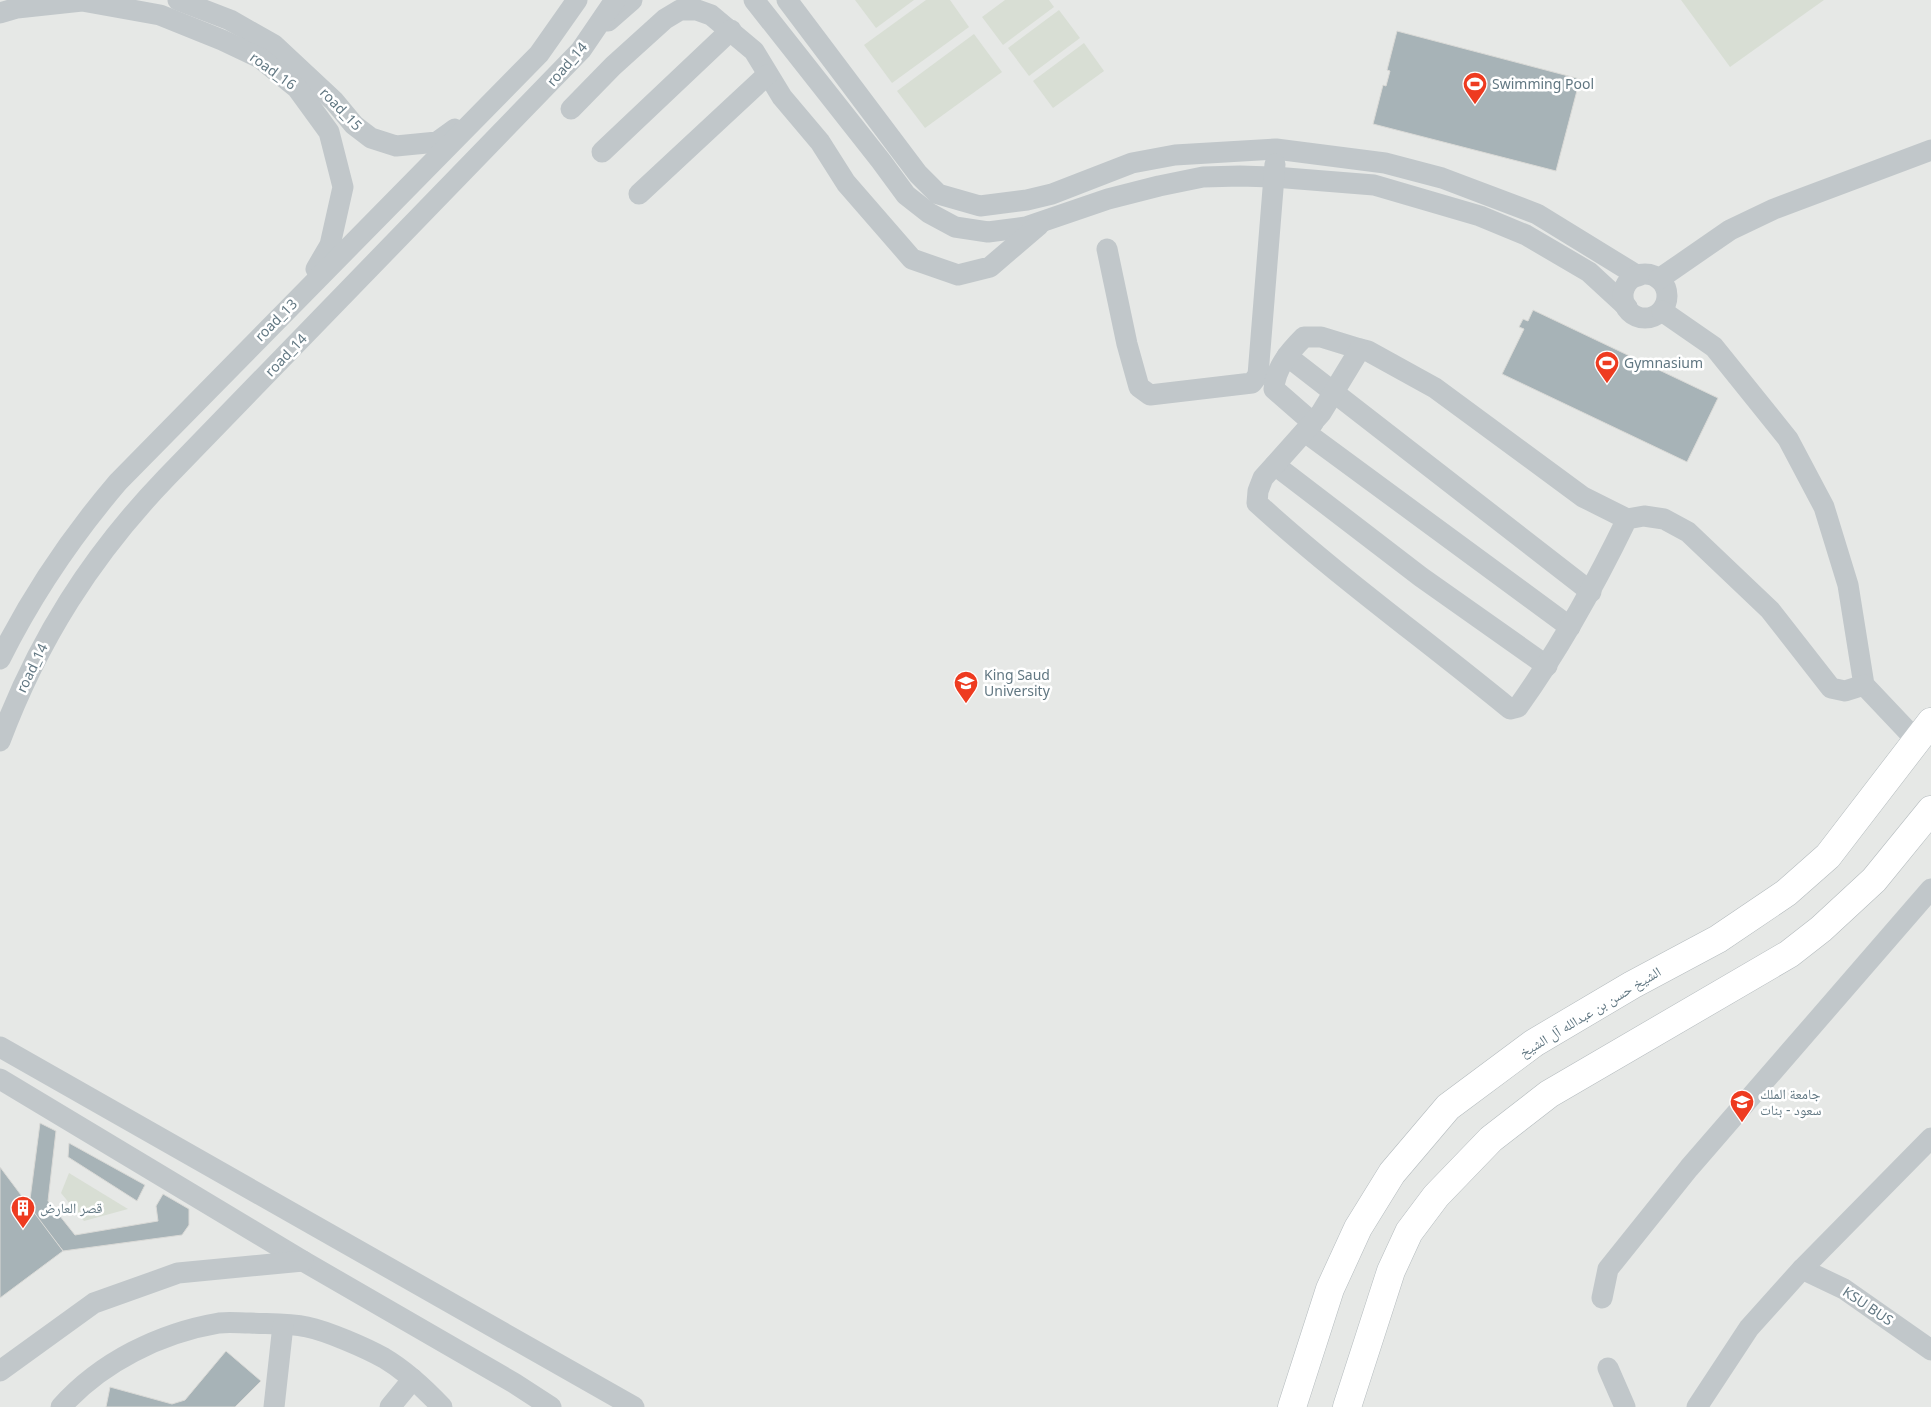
<svg xmlns="http://www.w3.org/2000/svg" width="1931" height="1407" font-family="'Noto Sans','Noto Naskh Arabic',sans-serif">
<rect width="100%" height="100%" fill="#f8f8f5"/>
<!-- built -->
<rect fill="#e6e8e6" x="0" y="0" width="1931" height="1407"/>
<!-- green -->
<g fill="#d8ded4">
<path d="M855 0H914L876 28Z"/>
<path d="M926 0H950L969 27 892 83 864 45Z"/>
<path d="M1005 0H1049L1054 7 1003 45 982 17Z"/>
<path d="M1681 0H1824L1730 67Z"/>
<path d="M1059 10 1080 38 1029 76 1008 48Z"/>
<path d="M974 34 1002 72 925 128 897 91Z"/>
<path d="M1084 43 1104 71 1053 108 1033 81Z"/>
<path d="M69 1173 128 1209 84 1221 61 1193Z"/>
</g>
<!-- building -->
<g fill="#a7b3b7" stroke="#dadad7">
<path d="M1397 31 1580 79 1556 171 1373 124 1383 85 1386 86 1390 71 1387 70Z"/>
<path d="M1533 310 1718 398 1687 462 1502 374 1524 329 1519 327 1523 319 1528 321Z"/>
<path d="M40 1123 56 1131 48 1201 75 1235 158 1221 156 1206 163 1194 189 1209V1225L182 1235 63 1251 29 1207Z"/>
<path d="M69 1143 145 1185 137 1201 68 1157Z"/>
<path d="M0 1167 63 1251 0 1298Z"/>
<path d="M226 1351 261 1381 235 1407H106L110 1387 172 1404 185 1400Z"/>
</g>
<g fill="none" stroke-linecap="round" stroke-linejoin="round">
<defs>
<g id="major">
<path d="M1292 1407 1330 1289 1358 1228 1392 1173 1448 1107 1534 1043 1632 985 1718 939 1786 893 1828 856 1931 722"/>
<path d="M1347 1407 1391 1271 1409 1232 1436 1196 1491 1139 1549 1094 1789 954 1821 929 1874 880 1931 810"/>
</g>
</defs>
<!-- major casing -->
<use href="#major" stroke="#b4bbbe" stroke-width="29"/>
<!-- minor -->
<g stroke="#c1c7ca" stroke-width="21">
<path d="M178 0 230 20 274 45 334 101 354 125 371 138 396 146 437 142 455 129"/>
<path d="M754 0 881 161 906 195 929 213 955 227 988 232 1026 227 1108 199 1159 186 1203 177 1240 176 1274 177 1374 185 1480 216 1526 235 1589 272 1627 307"/>
<path d="M787 0 918 174 938 194 980 206 1027 200 1052 194 1132 163 1175 155 1276 149 1385 163 1442 178 1537 214 1638 276"/>
<path d="M0 13 17 8 82 1 160 15 222 40 260 58 297 88 329 132 343 187 330 245 316 269"/>
<path d="M608 21 632 0"/>
<path d="M571 109 613 66 665 19 680 10H697L711 15 754 51 782 97 820 142 846 183 912 259 958 275 990 267 1039 225"/>
<path d="M602 152 731 30"/>
<path d="M639 194 767 75"/>
<path d="M1107 249 1127 344 1139 387 1150 395 1252 383 1258 375 1275 164"/>
<circle cx="1645" cy="296" r="22"/>
<path d="M1659 279 1730 230 1774 209 1931 150"/>
<path d="M1662 311 1714 347 1788 439 1824 507 1848 585 1864 685 1917 741"/>
<path d="M1287 356 1591 592"/>
<path d="M1313 423 1274 389C1275 368 1290 351 1304 337H1321L1360 349"/>
<path d="M1305 432 1570 627"/>
<path d="M1275 465 1421 577 1547 666"/>
<path d="M1627 519C1595 585 1561 647 1518 707L1510 709C1426 640 1337 576 1257 503L1258 491 1263 478 1321 413 1360 349 1368 351 1435 388 1583 497 1627 519 1644 516 1664 519 1688 532 1770 610 1831 688 1845 691 1864 685"/>
<path d="M0 659C32 595 71 537 118 482L539 54 577 0"/>
<path d="M0 741C38 640 91 556 166 478L581 50 615 0"/>
<path d="M0 1047 634 1407"/>
<path d="M0 1079 303 1261 514 1383 551 1407"/>
<path d="M1802 1269 1844 1289 1931 1350"/>
<path d="M1602 1298 1608 1269 1689 1168 1931 889"/>
<path d="M1608 1368 1625 1407"/>
<path d="M0 1371 94 1303 178 1273 303 1261"/>
<path d="M61 1407C101 1362 160 1333 219 1323 229 1322 240 1323 250 1323 268 1324 288 1323 307 1327 327 1331 366 1348 384 1358 406 1371 425 1389 442 1407"/>
<path d="M274 1407 283 1325"/>
<path d="M390 1407 413 1379"/>
<path d="M1697 1407 1749 1328 1802 1269 1931 1138"/>
</g>
<!-- major -->
<use href="#major" stroke="#fff" stroke-width="28"/>
</g>
<!-- icons -->
<defs>
<symbol id="stadium-pin" viewBox="-11 -11 22 30"><path d="M0 17L-7.5 6A9.5 9.5 0 1 1 7.5 6Z" fill="#ee3b20" stroke="#fff"/><path d="M0-5a6.5 5 0 1 0 0 10a6.5 5 0 1 0 0-10ZM-3.5-1.8h7v3.6h-7Z" fill="#fff"/></symbol>
<symbol id="university-pin" viewBox="-11 -11 22 30"><path d="M0 17L-7.5 6A9.5 9.5 0 1 1 7.5 6Z" fill="#ee3b20" stroke="#fff"/><path d="M0-5L7-2L0 1L-7-2ZM-4 1L0 2.5L4 1V4Q0 6-4 4Z" fill="#fff"/></symbol>
<symbol id="building-pin" viewBox="-11 -11 22 30"><path d="M0 17L-7.5 6A9.5 9.5 0 1 1 7.5 6Z" fill="#ee3b20" stroke="#fff"/><path d="M-4-6H4V6H1V3H-1V6H-4ZM-2.5-4.3h1.7v1.8h-1.7ZM.8-4.3h1.7v1.8H.8ZM-2.5-1h1.7V.8h-1.7ZM.8-1h1.7V.8H.8Z" fill="#fff"/></symbol>
</defs>
<g fill-rule="evenodd">
<use href="#stadium-pin" x="1461" y="70" width="28" height="38"/>
<use href="#stadium-pin" x="1593" y="349" width="28" height="38"/>
<use href="#university-pin" x="952" y="669" width="28" height="38"/>
<use href="#university-pin" x="1728" y="1088" width="28" height="38"/>
<use href="#building-pin" x="9" y="1194" width="28" height="38"/>
</g>
<g text-anchor="middle" stroke-width="5" stroke-linejoin="round" paint-order="stroke">
<!-- street labels -->
<g font-size="14" fill="#617782" stroke="#fff">
<text transform="translate(567 64) rotate(-49)" y="5">road_14</text>
<text transform="translate(273 71) rotate(36)" y="5">road_16</text>
<text transform="translate(341 109) rotate(46)" y="5">road_15</text>
<text transform="translate(276 320) rotate(-45)" y="5">road_13</text>
<text transform="translate(286 355) rotate(-46)" y="5">road_14</text>
<text transform="translate(32 668) rotate(-64)" y="5">road_14</text>
<text transform="translate(1590 1012) rotate(-31)" y="5">الشيخ حسن بن عبدالله آل الشيخ</text>
<text transform="translate(1868 1306) rotate(34)" y="5">KSU BUS</text>
</g>
<!-- poi labels -->
<g font-size="14" fill="#617782" stroke="#fff" text-anchor="start">
<text x="1492" y="89">Swimming Pool</text>
<text x="1624" y="368">Gymnasium</text>
<text x="984" y="680">King Saud<tspan x="984" dy="16">University</tspan></text>
<text x="1760" y="1099">جامعة الملك<tspan x="1760" dy="16">سعود - بنات</tspan></text>
<text x="40" y="1213">قصر العارض</text>
</g>
</g>
</svg>
